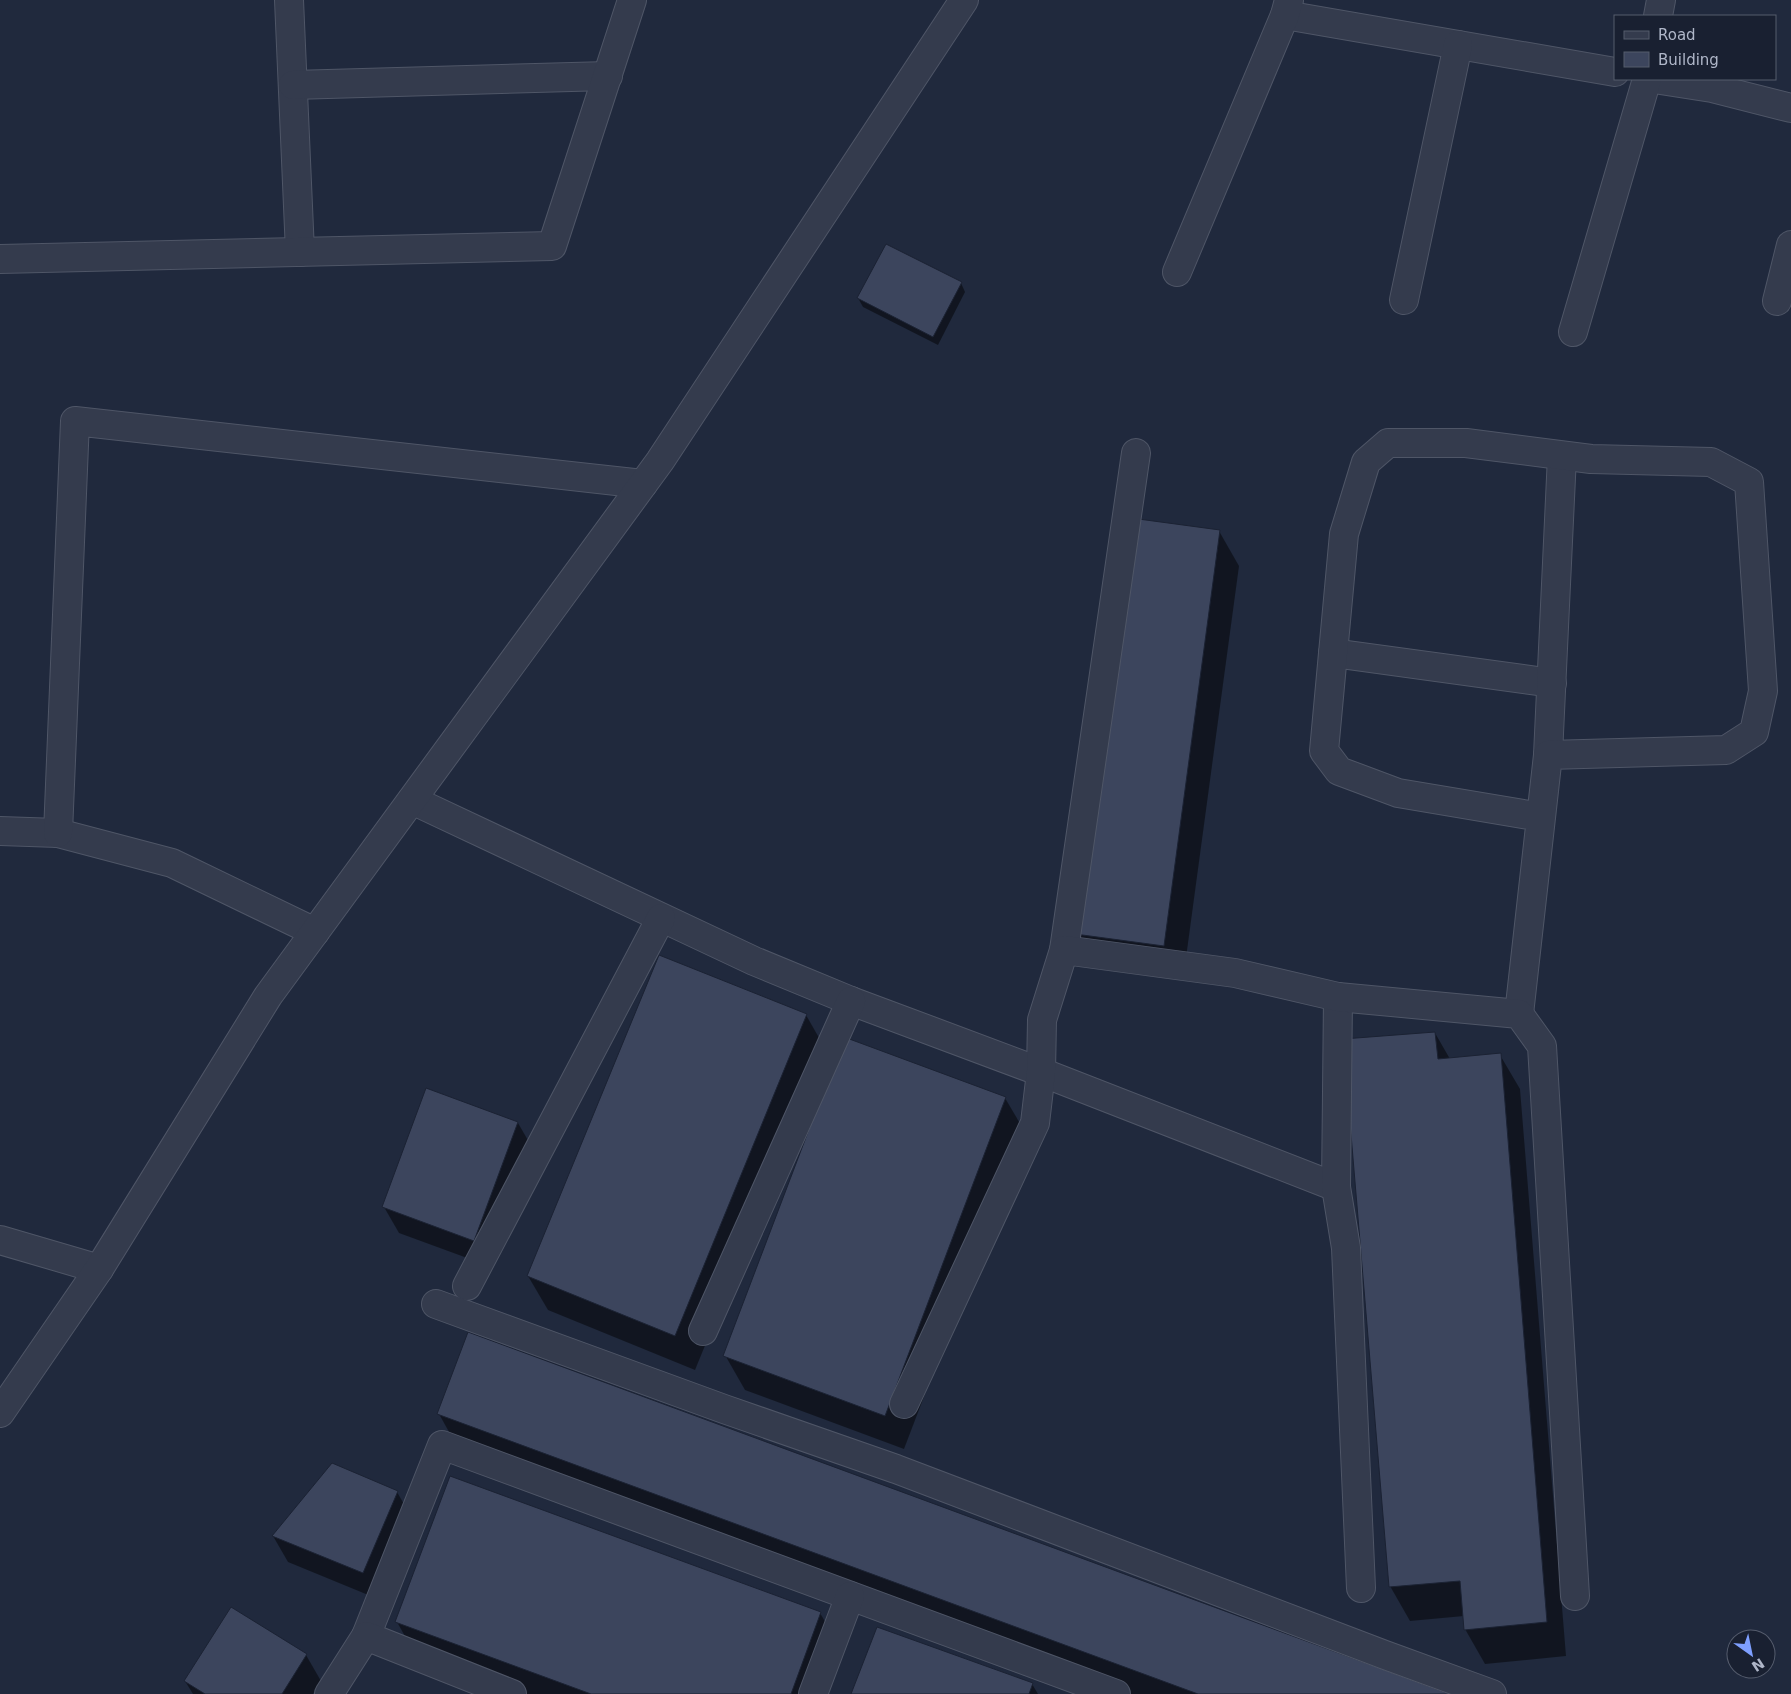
<svg xmlns="http://www.w3.org/2000/svg" width="1791" height="1694" font-family="'DejaVu Sans',sans-serif">
<rect width="100%" height="100%" fill="#20293d"/>
<!-- shadow -->
<g fill="#0007">
<path d="M961 283 965 292 938 345 863 307 858 298Z"/>
<path d="M1219 531 1239 566 1183 980 1096 968 1076 934Z"/>
<path d="M806 1015 826 1050 695 1370 548 1310 528 1276Z"/>
<path d="M1435 1033 1450 1059 1500 1055 1520 1089 1566 1656 1485 1664 1465 1629 1464 1616 1410 1621 1390 1586Z"/>
<path d="M1005 1098 1025 1132 904 1449 745 1390 725 1355Z"/>
<path d="M518 1123 533 1149 489 1266 399 1233 384 1207Z"/>
<path d="M439 1414 1447 1694H1127L458 1448Z"/>
<path d="M397 1492 412 1518 378 1599 288 1562 273 1536Z"/>
<path d="M820 1613 840 1647 823 1694H519L416 1656 397 1622Z"/>
<path d="M306 1655 321 1681 313 1694H193L185 1681Z"/>
<path d="M1032 1684 1038 1694H853Z"/>
</g>
<!-- building -->
<g fill="#3c455d" stroke="#1b2233">
<path d="M886 244 962 282 933 337 857 298Z"/>
<path d="M1131 518 1220 530 1164 946 1075 934Z"/>
<path d="M659 955 807 1014 675 1336 527 1276Z"/>
<path d="M1435 1032 1438 1059 1501 1053 1547 1622 1464 1630 1460 1581 1389 1587 1343 1039Z"/>
<path d="M844 1037 1006 1097 885 1416 723 1356Z"/>
<path d="M426 1088 518 1122 474 1241 382 1207Z"/>
<path d="M468 1332 1450 1694H1198L437 1414Z"/>
<path d="M332 1463 398 1491 363 1573 272 1536Z"/>
<path d="M450 1476 821 1612 791 1694H591L395 1622Z"/>
<path d="M231 1607 307 1654 282 1694H205L184 1681Z"/>
<path d="M877 1627 1033 1683 1029 1694H851Z"/>
</g>
<g fill="none" stroke-linecap="round" stroke-linejoin="round">
<defs>
<g id="minor">
<path d="M289 0 300 252"/>
<path d="M1285 15 1615 72"/>
<path d="M1658 16 1661 0"/>
<path d="M1654 79 1712 88 1791 108"/>
<path d="M293 85 608 76"/>
<path d="M0 259 552 246 632 0"/>
<path d="M1177 272 1285 15 1289 0"/>
<path d="M1404 300 1458 45"/>
<path d="M1777 301 1791 245"/>
<path d="M1573 332 1647 79"/>
<path d="M1333 653 1552 683"/>
<path d="M1548 755 1562 456"/>
<path d="M412 800 754 961 851 1001 1041 1072 1336 1187"/>
<path d="M0 831 58 833 172 863 315 932"/>
<path d="M58 833 75 421 643 484"/>
<path d="M1064 950 1136 453"/>
<path d="M1338 997 1336 1187 1346 1248 1361 1588"/>
<path d="M1519 1014 1548 755 1726 750 1754 732 1763 691 1749 482 1711 462 1591 459 1466 443H1388L1366 462 1344 534 1324 751 1339 771 1398 793 1541 817"/>
<path d="M0 1240 99 1269"/>
<path d="M467 1286 661 918"/>
<path d="M436 1304 724 1409 896 1469 1385 1655 1492 1694"/>
<path d="M703 1331 851 1001"/>
<path d="M904 1404 1035 1123 1041 1072 1042 1020 1064 950 1235 973 1338 997 1519 1014 1542 1046 1575 1596"/>
<path d="M366 1636 442 1445 1116 1694"/>
<path d="M329 1694 366 1636 512 1694"/>
<path d="M813 1694 850 1596"/>
</g>
<path id="tertiary" d="M0 1413 99 1269 268 996 660 461 964 0"/>
</defs>
<!-- minor casing -->
<use href="#minor" stroke="#4f5667" stroke-width="30"/>
<!-- tertiary casing -->
<use href="#tertiary" stroke="#4f5667" stroke-width="30"/>
<!-- minor -->
<use href="#minor" stroke="#343b4d" stroke-width="28"/>
<!-- tertiary -->
<use href="#tertiary" stroke="#343b4d" stroke-width="28"/>
</g>
<!-- legend -->
<rect x="1614" y="15" width="162" height="65" fill="#192031" stroke="#555c6d"/>
<rect x="1624" y="31" width="25" height="8" fill="#343b4d" stroke="#555c6d"/>
<text x="1658" y="40" font-size="15" fill="#afb6c8">Road</text>
<rect x="1624" y="52" width="25" height="15" fill="#3c455d" stroke="#555c6d"/>
<text x="1658" y="65" font-size="15" fill="#afb6c8">Building</text>
<!-- north arrow -->
<g transform="translate(1751 1654) rotate(147)"><circle r="24" fill="#192031" stroke="#555c6d"/>
<path d="M0-4L9 19L0 12L-9 19Z" fill="#7e9fff"/>
<text y="-8" font-size="14" font-weight="bold" text-anchor="middle" fill="#afb6c8">N</text>
</g>
</svg>
